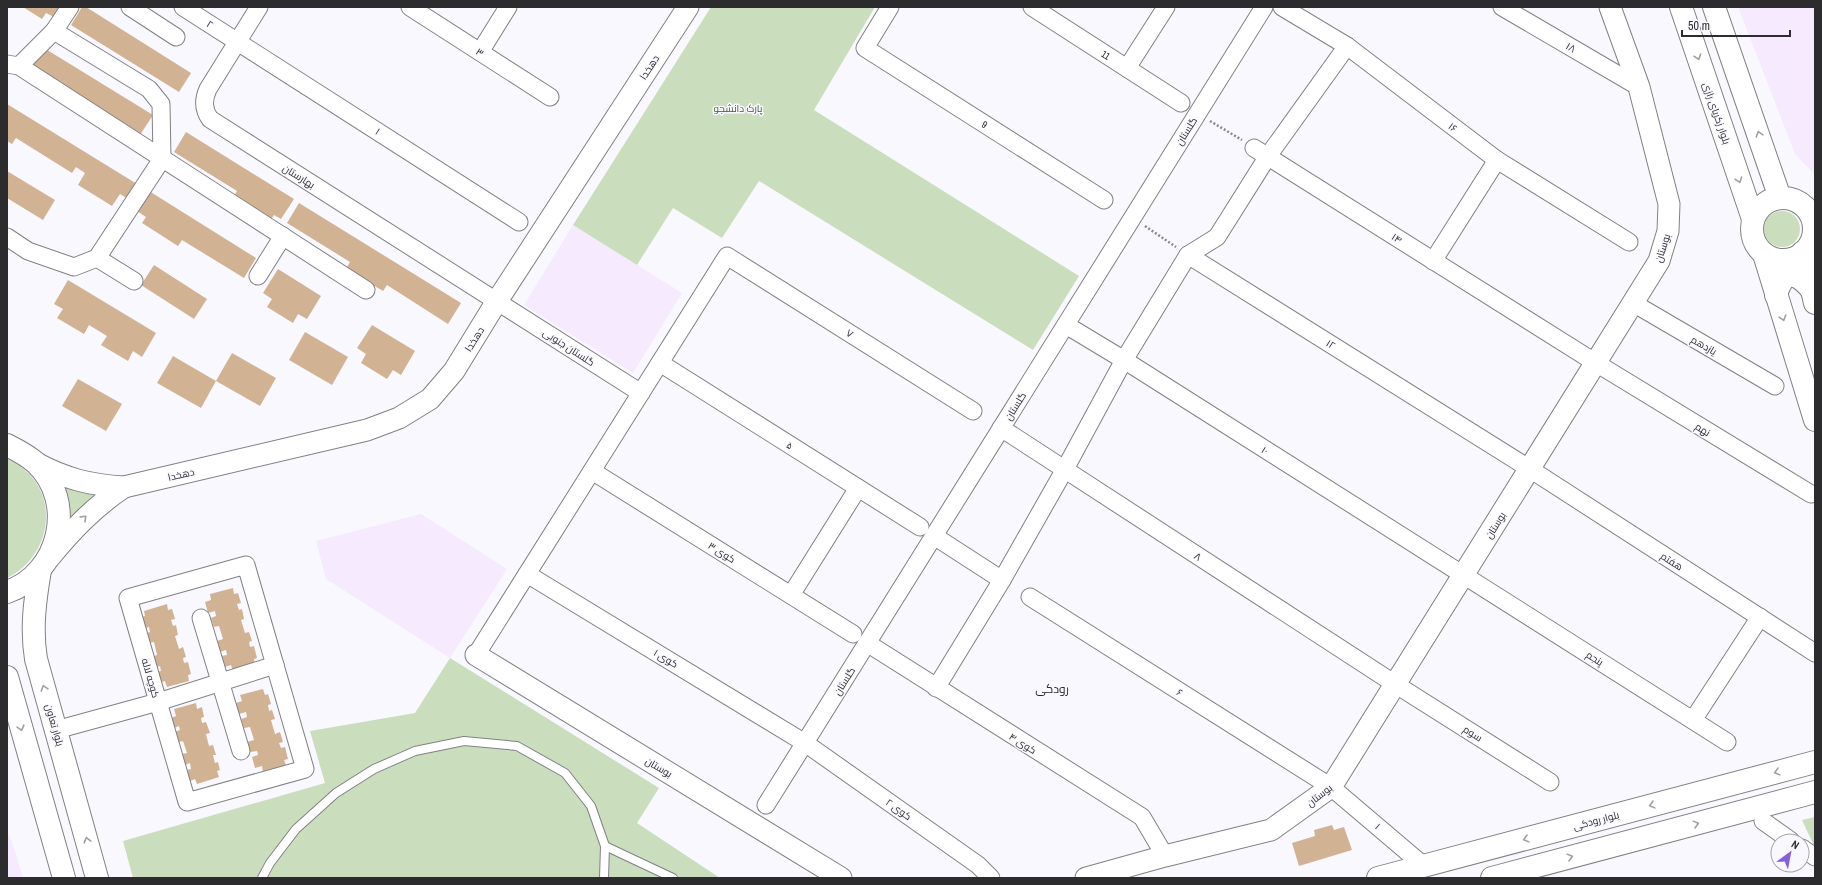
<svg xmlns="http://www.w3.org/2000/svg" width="1822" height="885" font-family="'Archivo Narrow',Cairo,sans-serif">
<rect width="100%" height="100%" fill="#f9f8fe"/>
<!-- education -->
<g fill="#f6eafe">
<path d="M1738 7H1815V175L1795 154Z"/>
<path d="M573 225 682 293 633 373 524 305Z"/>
<path d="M421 514 507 569 450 658 326 579 316 541Z"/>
<path d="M7 829 16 854 23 878H7Z"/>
</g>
<!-- green -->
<g fill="#cadebe">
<path d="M711 7H875L814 110 1079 276 1033 350 759 181 722 238 673 208 637 265 573 225Z"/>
<circle cx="1782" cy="229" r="18"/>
<path d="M7 459C61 482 57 553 7 578Z"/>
<path d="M63 485 100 493 68 520Z"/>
<path d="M450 658 659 788 637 823 720 878H133L123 841 325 783 310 731 415 713Z"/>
<path d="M1815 817V848L1802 820Z"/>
</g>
<!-- building -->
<g fill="#d1b394">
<path d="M23 7H60L54 17 46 13 42 19Z"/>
<path d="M82 7H86L191 73 179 92 71 25Z"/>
<path d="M44 48 153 115 140 135 32 67Z"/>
<path d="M7 104 137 184 128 199 120 194 112 206 78 185 85 173 76 167 72 173 16 138 12 144 7 141Z"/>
<path d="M186 132 294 199 281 219 274 215 270 221 233 198 237 191 174 152Z"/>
<path d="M7 171 55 200 43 220 7 198Z"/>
<path d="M149 191 256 258 244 278 182 240 178 246 142 223 146 217 137 211Z"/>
<path d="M299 203 461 303 448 324 387 285 383 291 346 269 350 262 287 223Z"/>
<path d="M154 265 207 299 194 319 141 285Z"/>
<path d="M278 269 321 296 307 319 298 314 293 323 267 307 272 299 263 293Z"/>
<path d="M68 280 156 333 142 357 133 351 128 361 101 345 107 336 89 325 84 334 57 318 63 309 54 304Z"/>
<path d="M372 325 415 351 401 375 393 370 387 379 361 363 366 354 357 348Z"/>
<path d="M305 332 348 357 332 385 289 360Z"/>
<path d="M232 353 276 378 260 406 216 381Z"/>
<path d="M173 356 216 381 201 408 157 383Z"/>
<path d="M78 379 122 404 106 431 62 406Z"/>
<path d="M233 588 234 594 238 593 241 603 237 604 239 610 242 609 244 619 241 620 245 633 249 632 252 641 249 642 250 647 254 646 257 658 254 659 255 665 233 671 231 665 225 667 221 656 227 655 226 650 220 652 217 641 223 639 219 626 214 627 211 618 216 616 215 611 208 613 205 602 211 600 210 594Z"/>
<path d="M167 604 168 610 172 609 175 619 171 620 173 626 176 625 178 635 175 636 179 649 183 647 186 657 183 658 184 663 188 662 191 674 188 675 189 681 167 687 165 681 158 683 155 672 161 671 160 666 154 668 151 657 157 655 154 642 148 643 145 634 150 632 149 627 143 629 139 618 145 616 144 611Z"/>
<path d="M263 689 265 695 268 694 271 704 268 705 269 711 272 710 275 719 271 720 275 734 280 732 283 742 279 743 281 748 285 747 288 759 284 760 286 765 263 772 262 766 255 768 252 757 258 755 257 751 250 752 247 742 254 740 250 727 244 728 241 719 247 717 246 712 239 714 236 703 242 701 240 695Z"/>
<path d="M196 703 197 709 202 707 204 717 201 718 202 723 206 722 210 733 206 734 209 746 213 745 216 755H213L215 763 218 762 220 770 217 771 219 777 197 784 195 779 190 781 187 770 191 769 190 763 185 765 182 754 187 753 183 741 178 742 175 732 180 730 179 726 174 728 171 718 176 716 174 709Z"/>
<path d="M1332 825 1334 830 1344 827 1352 850 1299 866 1292 843 1315 836 1314 830Z"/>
</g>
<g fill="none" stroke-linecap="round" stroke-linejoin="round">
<defs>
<g id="service">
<path d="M605 846 673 878"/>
<path d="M262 878 270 863 296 829 336 793 374 769 415 751 464 741 517 746 565 773 591 806 605 846 604 878"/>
</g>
<g id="minor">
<path d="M130 7 176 37"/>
<path d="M183 7 519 222"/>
<path d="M259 7 208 89C203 100 203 109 210 119L641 393"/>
<path d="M410 7 550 97"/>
<path id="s1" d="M890 7 865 48 1104 200"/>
<path id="s2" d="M1032 7 1181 103"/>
<path d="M1282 7 1347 46 1497 160 1629 242"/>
<path d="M1502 7 1639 87"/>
<path d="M54 31 149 89 161 104 162 159 97 258"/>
<path d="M480 52 508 7"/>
<path d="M7 64 19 66 366 290"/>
<path d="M19 66 54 31 70 7"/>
<path d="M1127 68 1166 7"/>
<path d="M1254 148 1596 363 1811 494"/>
<path d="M7 237 28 251 74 267 97 258 134 281"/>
<path d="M1188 255 1530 469 1815 653"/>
<path d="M1433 261 1497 160"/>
<path d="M258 276 283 236"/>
<path d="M1633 303 1775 386"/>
<path d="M1066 325 1124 360 1727 742"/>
<path d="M660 363 920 527"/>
<path d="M1001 428 1395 684 1550 782"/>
<path d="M592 471 853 634"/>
<path d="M934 536 1002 580"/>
<path d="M246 565 305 769 187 802 128 598Z"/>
<path d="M527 574 805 743 978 865 991 878"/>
<path d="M791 595 858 488"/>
<path d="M1030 597 1331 787 1424 866"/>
<path d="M201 618 241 751"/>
<path d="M867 643 1142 817 1165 856"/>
<path d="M476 655 727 256 973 411"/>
<path d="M936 688 1002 580 1065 469 1124 360 1188 255 1217 237 1268 156 1347 46"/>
<path d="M1693 720 1760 617"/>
<path d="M56 730 158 702 275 665"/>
<path d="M766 805 1264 7"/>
<path d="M1763 821 1791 841"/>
<path d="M1802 848 1815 857"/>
</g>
<g id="tertiary">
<path d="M36 463C66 479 90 485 124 487L367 430 399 418 430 399 454 371 497 301 688 7"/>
<path d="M49 558C72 530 94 507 124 487"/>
<path d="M476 655 841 878"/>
<path d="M1086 878 1165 856 1271 830 1331 787 1659 261 1668 231 1669 204 1639 87 1610 7"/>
</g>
<g id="secondary">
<path d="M1681 7 1753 219"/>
<path d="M1714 7 1780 198"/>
<circle cx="1783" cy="229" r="31"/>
<path d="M1803 252 1815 303"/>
<path d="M1764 254 1815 420"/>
<path d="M1776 295C1783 270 1795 270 1811 289"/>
<path d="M7 445C17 450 27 455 36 463 77 502 60 574 7 592"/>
<path d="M40 570C35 600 31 628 36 659L97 878"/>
<path d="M7 677 64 878"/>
<path d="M1378 878 1815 762"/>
<path d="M1492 878 1815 792"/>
</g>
</defs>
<!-- service casing -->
<use href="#service" stroke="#818085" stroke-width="10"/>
<!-- minor casing -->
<use href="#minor" stroke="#818085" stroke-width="19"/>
<!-- tertiary casing -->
<use href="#tertiary" stroke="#818085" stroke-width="23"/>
<!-- secondary casing -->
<use href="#secondary" stroke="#818085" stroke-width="24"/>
<!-- path -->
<g stroke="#89888c" stroke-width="2.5" stroke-dasharray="2 2" stroke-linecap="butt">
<path d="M1210 121 1242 140"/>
<path d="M1145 226 1176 247"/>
</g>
<!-- service -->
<use href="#service" stroke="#fff" stroke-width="8"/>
<!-- minor -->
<use href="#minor" stroke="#fff" stroke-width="17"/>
<!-- tertiary -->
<use href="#tertiary" stroke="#fff" stroke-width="21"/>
<!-- secondary -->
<use href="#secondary" stroke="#fff" stroke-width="22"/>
</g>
<!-- one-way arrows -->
<defs><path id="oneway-chevron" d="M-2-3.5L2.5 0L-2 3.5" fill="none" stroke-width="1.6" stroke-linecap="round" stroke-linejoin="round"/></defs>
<g stroke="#a0a0a0">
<use href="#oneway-chevron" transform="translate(1698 57) rotate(71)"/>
<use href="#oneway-chevron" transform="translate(1759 134) rotate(-108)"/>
<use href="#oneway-chevron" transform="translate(1739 180) rotate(71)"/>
<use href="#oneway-chevron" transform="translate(1783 318) rotate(73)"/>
<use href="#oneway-chevron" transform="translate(84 518) rotate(-44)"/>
<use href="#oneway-chevron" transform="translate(44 688) rotate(-107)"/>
<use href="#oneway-chevron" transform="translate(21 728) rotate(74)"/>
<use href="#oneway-chevron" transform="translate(1777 772) rotate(165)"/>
<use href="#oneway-chevron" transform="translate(1652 805) rotate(165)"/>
<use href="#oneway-chevron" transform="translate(1696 824) rotate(-15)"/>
<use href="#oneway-chevron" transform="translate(1526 839) rotate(165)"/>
<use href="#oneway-chevron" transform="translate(87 840) rotate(-105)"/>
<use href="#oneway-chevron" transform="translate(1570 857) rotate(-15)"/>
</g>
<g text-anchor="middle" stroke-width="3" stroke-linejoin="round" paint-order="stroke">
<!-- street labels -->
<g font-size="10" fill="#2c2b2d" stroke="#f9f8fe">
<text transform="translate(210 24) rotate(32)" y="4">۲</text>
<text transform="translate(1571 47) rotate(30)" y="4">۱۸</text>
<text transform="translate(480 52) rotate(33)" y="4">۳</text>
<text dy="4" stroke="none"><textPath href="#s2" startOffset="88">11</textPath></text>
<text transform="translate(649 67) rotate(-57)" y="4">دهخدا</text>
<text transform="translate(1717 113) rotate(71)" y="4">بلوار زکریای رازی</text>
<text dy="4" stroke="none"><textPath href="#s1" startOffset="190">9</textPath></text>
<text transform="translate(1453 127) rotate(37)" y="4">۱۶</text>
<text transform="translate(378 131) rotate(33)" y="4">۱</text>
<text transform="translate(1186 131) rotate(-58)" y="4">گلستان</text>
<text transform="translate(299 176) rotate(32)" y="4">بهارستان</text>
<text transform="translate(1397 238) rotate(32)" y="4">۱۴</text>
<text transform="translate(1662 248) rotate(-72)" y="4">بوستان</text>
<text transform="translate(850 333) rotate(32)" y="4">۷</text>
<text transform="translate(474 339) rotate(-58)" y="4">دهخدا</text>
<text transform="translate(1331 344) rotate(32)" y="4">۱۲</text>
<text transform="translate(1704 345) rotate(30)" y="4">یازدهم</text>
<text transform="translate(569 347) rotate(33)" y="4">گلستان جنوبی</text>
<text transform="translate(1015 406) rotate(-58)" y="4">گلستان</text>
<text transform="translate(1703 429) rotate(32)" y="4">نهم</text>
<text transform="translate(790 445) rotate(32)" y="4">۵</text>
<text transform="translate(1265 450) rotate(32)" y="4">۱۰</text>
<text transform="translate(181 474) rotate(-13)" y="4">دهخدا</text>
<text transform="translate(1495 525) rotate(-58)" y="4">بوستان</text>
<text transform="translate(722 552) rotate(32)" y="4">کوی ۳</text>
<text transform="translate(1198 556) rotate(33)" y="4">۸</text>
<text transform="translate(1672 561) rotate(33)" y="4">هفتم</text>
<text transform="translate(666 658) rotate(31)" y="4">کوی ۱</text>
<text transform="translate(1595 658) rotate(32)" y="4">پنجم</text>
<text transform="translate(151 678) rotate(74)" y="4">کوچه لاله</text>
<text transform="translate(844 681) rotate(-58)" y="4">گلستان</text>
<text transform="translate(1180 692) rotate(32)" y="4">۶</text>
<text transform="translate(55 725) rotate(74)" y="4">بلوار تعاون</text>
<text transform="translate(1473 733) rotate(32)" y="4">سوم</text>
<text transform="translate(1023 743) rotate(32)" y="4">کوی ۴</text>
<text transform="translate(659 767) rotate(31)" y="4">بوستان</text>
<text transform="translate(1319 795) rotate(-38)" y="4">بوستان</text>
<text transform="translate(899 809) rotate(35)" y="4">کوی ۲</text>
<text transform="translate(1596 820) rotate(-15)" y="4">بلوار رودکی</text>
<text transform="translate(1378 826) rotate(40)" y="4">۱</text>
</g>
<!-- park labels -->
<g font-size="10" fill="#3e5b27" stroke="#f9f8fe">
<text x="738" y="112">پارک دانشجو</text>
</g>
<!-- quarter labels -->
<g font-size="12" fill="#2b2a2f" stroke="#f9f8fe">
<text x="1052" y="693">رودکی</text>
</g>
</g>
<!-- border -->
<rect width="1822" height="885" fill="none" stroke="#2c2b2d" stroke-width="16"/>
<!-- north arrow -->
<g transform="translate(1790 853) rotate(32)"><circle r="19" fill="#f9f8fe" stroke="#a7a6aa"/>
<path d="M0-3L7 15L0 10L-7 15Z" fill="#8660db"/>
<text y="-6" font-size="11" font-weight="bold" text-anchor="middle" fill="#2c2b2d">N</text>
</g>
<!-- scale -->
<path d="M1682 30v6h108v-6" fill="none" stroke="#2c2b2d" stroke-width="2"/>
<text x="1688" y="30" font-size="12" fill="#2c2b2d" stroke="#f9f8fe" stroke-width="3" paint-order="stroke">50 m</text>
</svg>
